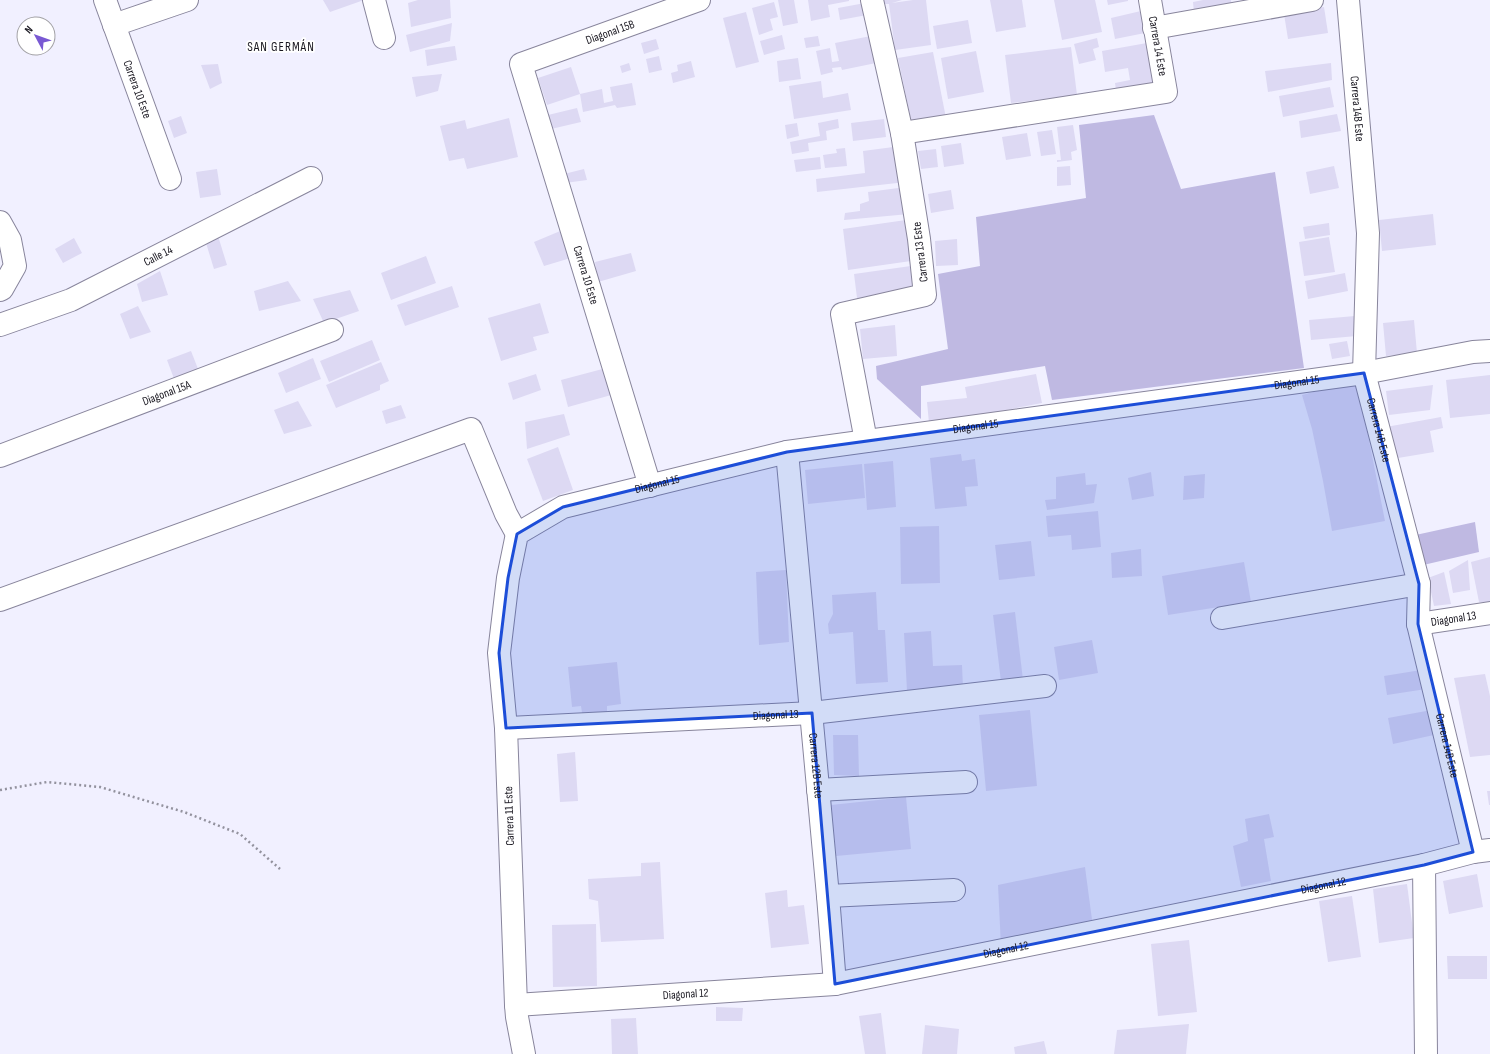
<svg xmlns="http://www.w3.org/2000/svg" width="1490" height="1054" font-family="'Sofia Sans Condensed',sans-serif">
<rect width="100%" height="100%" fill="#f1f0ff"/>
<!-- green -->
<g fill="#bfb9e2">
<path d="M1154 115 1181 189 1275 172 1304 368 1052 400 1045 366 921 386V419L877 379 876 366 948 349 938 274 980 266 976 217 1086 198 1079 125Z"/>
<path d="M1475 522 1479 552 1419 566 1411 536Z"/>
</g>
<!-- building -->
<g fill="#ddd9f3">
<path d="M323 0H364L330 12Z"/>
<path d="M418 0H450L451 18 411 27 408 3Z"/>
<path d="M778 0H794L798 23 783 26Z"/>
<path d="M808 0H849V1L828 5 830 17 811 21Z"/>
<path d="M878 0H902L892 3 913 0H926L931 45 895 50 889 4H879Z"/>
<path d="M990 0H1022L1026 27 996 32Z"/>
<path d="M1054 0H1095L1102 32 1062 40Z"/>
<path d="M1107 0H1128V1L1108 5Z"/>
<path d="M1203 0H1231L1232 8 1194 13 1193 2Z"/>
<path d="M774 2 778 17 770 19 773 30 759 35 752 8Z"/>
<path d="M865 3 867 15 840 20 838 8Z"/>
<path d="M1324 7 1328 33 1288 39 1284 14Z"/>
<path d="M1141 11 1145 33 1115 39 1111 18Z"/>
<path d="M746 12 759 62 736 68 723 18Z"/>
<path d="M968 20 972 43 937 49 933 26Z"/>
<path d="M452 23 450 41 410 52 406 35Z"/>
<path d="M782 35 785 49 764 55 760 41Z"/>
<path d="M818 36 820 46 806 48 804 38Z"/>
<path d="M871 36 876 63 842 70 841 67 832 68 833 72 821 75 816 51 830 48 832 62 839 61 835 43Z"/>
<path d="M1097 38 1099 47 1093 49 1096 60 1079 64 1074 44Z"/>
<path d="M656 39 659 49 644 54 641 43Z"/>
<path d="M1147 43 1154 84 1116 90 1115 83 1130 80 1128 68 1105 72 1102 51Z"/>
<path d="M455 46 457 60 427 66 425 50Z"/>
<path d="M1071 47 1077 95 1011 103 1005 55Z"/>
<path d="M976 51 984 92 948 99 941 58Z"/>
<path d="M933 52 946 118 912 125 898 58Z"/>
<path d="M659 56 662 70 649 73 646 59Z"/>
<path d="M798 58 801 79 779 82 777 61Z"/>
<path d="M691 61 695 77 673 83 671 73 678 71 677 65Z"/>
<path d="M629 63 631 70 622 73 620 66Z"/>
<path d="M1331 63 1332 80 1268 92 1265 71Z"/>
<path d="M218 64 222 83 210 89 201 65Z"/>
<path d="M571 67 580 94 547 105 538 78Z"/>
<path d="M442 74 438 91 416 97 412 77Z"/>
<path d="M821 81 823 98 848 93 851 110 794 119 789 86Z"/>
<path d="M632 83 636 105 617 108 615 105 583 112 580 94 602 89 604 103 613 101 610 87Z"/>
<path d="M1330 87 1334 107 1283 117 1279 96Z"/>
<path d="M577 108 581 122 551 129 548 115Z"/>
<path d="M1337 114 1341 131 1301 138 1299 121Z"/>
<path d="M181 116 187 133 174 138 168 121Z"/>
<path d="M509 118 518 157 467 169 464 158 449 161 440 126 465 120 467 129Z"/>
<path d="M838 119 839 128 826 131 827 140 808 143 809 151 792 154 790 142 820 136 818 123Z"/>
<path d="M884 119 886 137 853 141 851 123Z"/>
<path d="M797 123 799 136 787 139 785 125Z"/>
<path d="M1073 125 1077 150 1071 152 1072 160 1057 162V160H1061L1057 127Z"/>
<path d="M1052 130 1056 154 1041 156 1037 132Z"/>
<path d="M1027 133 1031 156 1006 160 1002 137Z"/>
<path d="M961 143 964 164 944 167 941 146Z"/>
<path d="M901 146 906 182 817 192 816 179 865 173 863 151Z"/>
<path d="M845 148 847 166 825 168 823 155 837 153 836 149Z"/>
<path d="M936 149 938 167 921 169 918 151Z"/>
<path d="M820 157 821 169 796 172 794 160Z"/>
<path d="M1070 166 1071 185 1057 186V167Z"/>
<path d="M1334 166 1339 188 1310 194 1306 172Z"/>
<path d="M217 169 221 195 200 198 196 172Z"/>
<path d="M584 169 587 180 565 183 564 174Z"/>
<path d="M906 187 909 214 844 220 845 213 860 211V204L869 201 868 192Z"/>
<path d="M951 190 954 209 931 213 928 194Z"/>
<path d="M1433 214 1436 245 1382 251 1379 220Z"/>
<path d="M913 219 918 260 848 270 843 229Z"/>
<path d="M1329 223 1330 235 1305 239 1303 227Z"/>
<path d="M565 229 574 257 544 266 534 242Z"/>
<path d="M218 236 227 265 214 269 206 243Z"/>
<path d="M1329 237 1335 272 1304 276 1299 242Z"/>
<path d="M74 238 82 253 63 263 55 249Z"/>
<path d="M957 239 958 265 936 266 935 241Z"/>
<path d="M631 253 636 271 598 282 595 262Z"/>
<path d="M426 256 436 283 391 300 381 273Z"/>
<path d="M918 265 919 291 858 306 854 274Z"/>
<path d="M160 271 168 295 142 302 137 284Z"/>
<path d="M1345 273 1348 291 1308 299 1305 281Z"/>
<path d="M288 281 301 301 259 311 254 291Z"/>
<path d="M452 286 459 307 405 326 397 305Z"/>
<path d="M350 290 359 311 324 323 313 299Z"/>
<path d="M540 303 549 333 533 337 537 350 501 361 488 318Z"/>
<path d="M138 306 151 332 130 339 120 314Z"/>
<path d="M1355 316 1357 336 1311 340 1309 320Z"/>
<path d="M1414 320 1417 353 1386 356 1383 323Z"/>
<path d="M895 325 897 356 863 359 860 329Z"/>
<path d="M372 340 380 360 329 382 320 361Z"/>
<path d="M1347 341 1350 356 1332 359 1329 344Z"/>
<path d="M191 351 200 374 176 384 167 360Z"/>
<path d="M313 358 321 379 286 393 278 373Z"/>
<path d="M381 362 389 381 380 385V390L336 408 326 385Z"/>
<path d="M610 367 615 394 568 407 561 380Z"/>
<path d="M536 374 541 390 513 400 508 383Z"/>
<path d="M1036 374 1042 403 970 417 929 423 927 402 967 398 965 387Z"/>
<path d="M1490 375V414L1450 418 1446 380Z"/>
<path d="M1355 381 1368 435 1385 521 1332 531 1323 481 1312 429 1302 395Z"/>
<path d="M1433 385 1430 410 1389 415 1386 391Z"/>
<path d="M298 401 312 426 284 434 274 410Z"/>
<path d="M401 405 406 418 386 424 382 411Z"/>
<path d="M564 414 570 435 527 449 525 422Z"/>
<path d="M1441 417 1443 428 1430 431 1434 452 1392 459 1386 427Z"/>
<path d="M558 447 573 490 543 501 527 459Z"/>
<path d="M961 454 962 461 975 459 978 486 965 487 967 506 935 509 930 458Z"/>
<path d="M893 461 896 507 867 510 864 464Z"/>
<path d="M862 464 865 498 808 504 805 470Z"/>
<path d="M1151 472 1154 496 1132 500 1128 478Z"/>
<path d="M1085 473 1086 485 1097 484 1094 503 1047 510 1045 500 1056 499V477Z"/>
<path d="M1205 474 1204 498 1183 500 1184 476Z"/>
<path d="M1098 511 1101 547 1072 550 1071 535 1048 537 1046 516Z"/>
<path d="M939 526 940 583 901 584 900 527Z"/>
<path d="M1031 541 1035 576 999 580 995 545Z"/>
<path d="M1141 549 1142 576 1112 578 1111 553Z"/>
<path d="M1490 557V603L1479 602 1471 562Z"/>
<path d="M1468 560 1470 590 1453 593 1449 571Z"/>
<path d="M1244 562 1251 602 1168 615 1162 576Z"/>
<path d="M786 570 789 642 759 645 756 572Z"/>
<path d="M1444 572 1451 604 1434 606 1428 578Z"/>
<path d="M876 592 878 630H885L888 682 856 684 853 632 829 634 828 624 833 614 832 595Z"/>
<path d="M1015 612 1023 680 1001 682 993 615Z"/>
<path d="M931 631 933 666 962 665 963 688 907 691 904 633Z"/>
<path d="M1092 640 1098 673 1059 680 1054 647Z"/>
<path d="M617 662 621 704 607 706V716L583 719 581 706 572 707 568 667Z"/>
<path d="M1421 670 1426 689 1387 695 1384 676Z"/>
<path d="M1485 674 1490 696V755L1470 757 1454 678Z"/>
<path d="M1437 709 1443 733 1393 744 1388 718Z"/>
<path d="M1030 710 1037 786 986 791 979 715Z"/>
<path d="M833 735H858L859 776 834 775Z"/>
<path d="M575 752 578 801 560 802 557 754Z"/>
<path d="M1487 791H1490V805H1489Z"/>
<path d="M906 797 911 849 836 856 831 805Z"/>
<path d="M1269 814 1274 837 1264 839 1271 881 1241 887 1233 846 1248 841 1245 819Z"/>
<path d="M660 862 664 939 601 942 598 901 589 899 588 879 641 876V863Z"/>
<path d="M1085 867 1093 927 1001 947 998 885Z"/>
<path d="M1477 874 1483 907 1449 914 1443 881Z"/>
<path d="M1407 884 1414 938 1379 943 1373 889Z"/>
<path d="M787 890 788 907 804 905 809 944 771 948 765 893Z"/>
<path d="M1352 896 1361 957 1328 962 1319 901Z"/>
<path d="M596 924 597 986 553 987 552 925Z"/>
<path d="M1189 940 1197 1012 1158 1016 1151 944Z"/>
<path d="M1447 956H1487V979H1448Z"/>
<path d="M716 1007 743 1008 742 1021H716Z"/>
<path d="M881 1013 886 1054H865L859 1016Z"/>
<path d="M636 1018 638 1054H612L611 1019Z"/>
<path d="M1189 1024 1186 1054H1114L1117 1030Z"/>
<path d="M925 1025 959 1029 957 1054H922Z"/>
<path d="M1044 1041 1047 1054H1015L1014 1047Z"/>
</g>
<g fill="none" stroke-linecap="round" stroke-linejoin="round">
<defs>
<g id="street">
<path id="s1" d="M105 0 170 179"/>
<path d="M374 0 384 38"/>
<path id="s2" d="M1348 0 1368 233 1364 373 1419 584 1418 624 1473 852"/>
<path d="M114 25 187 0"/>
<path d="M1154 28 1312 0"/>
<path d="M902 133 1166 92 1150 0"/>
<path d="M0 222 10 240 15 266 2 289 0 290"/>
<path id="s3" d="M0 325 71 300 311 178"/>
<path d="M866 441 842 314 925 295 919 239 902 133 872 0"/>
<path id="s4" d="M787 452 828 896 835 984"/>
<path id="s5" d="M0 456 332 330"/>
<path id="s6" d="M650 486 521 64 699 0"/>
<path d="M0 600 471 429 506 514 517 534"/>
<path d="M1222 618 1419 584"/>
<path id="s7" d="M1418 624 1490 613"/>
<path id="s8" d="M506 728 812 713 1045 686"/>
<path d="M818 790 966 782"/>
<path d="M1424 865 1426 1054"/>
<path d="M828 896 954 890"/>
<path id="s9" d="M516 1005 835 984 1424 865 1473 852 1490 850"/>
<path id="s10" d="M524 1054 517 1017 516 1005 506 728 499 653 508 578 517 534 563 507 787 452 1364 373 1473 352 1490 351"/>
</g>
</defs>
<!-- street casing -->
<use href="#street" stroke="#88859c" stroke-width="24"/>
<!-- path -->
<path stroke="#93929e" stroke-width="2.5" stroke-dasharray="2 3" stroke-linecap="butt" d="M0 790 47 782 100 787 184 812 240 834 280 869"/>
<!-- street -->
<use href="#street" stroke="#fff" stroke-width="22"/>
</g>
<!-- marked area -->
<path fill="#1d4ed8" fill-opacity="0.2" stroke="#1d4ed8" stroke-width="3" stroke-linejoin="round" d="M1364 373 1419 584 1418 624 1473 852 1424 865 835 984 812 713 506 728 499 653 508 578 517 534 563 507 787 452Z"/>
<g text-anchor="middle" stroke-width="3.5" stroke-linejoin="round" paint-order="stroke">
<!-- street labels -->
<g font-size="12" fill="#191720" stroke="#fff">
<text dy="4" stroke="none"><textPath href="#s6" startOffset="536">Diagonal 15B</textPath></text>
<text transform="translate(1158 46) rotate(80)" y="4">Carrera 14 Este</text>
<text dy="4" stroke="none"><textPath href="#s1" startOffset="95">Carrera 10 Este</textPath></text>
<text dy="4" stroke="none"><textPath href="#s2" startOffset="109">Carrera 14B Este</textPath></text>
<text transform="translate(920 252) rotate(-97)" y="4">Carrera 13 Este</text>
<text dy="4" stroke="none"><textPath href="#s3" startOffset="173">Calle 14</textPath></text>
<text transform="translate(586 275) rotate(73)" y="4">Carrera 10 Este</text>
<text dy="4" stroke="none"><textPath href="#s10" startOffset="1321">Diagonal 15</textPath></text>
<text dy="4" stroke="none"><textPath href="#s5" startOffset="178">Diagonal 15A</textPath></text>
<text dy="4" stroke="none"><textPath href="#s10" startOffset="997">Diagonal 15</textPath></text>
<text dy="4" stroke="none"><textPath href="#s2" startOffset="433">Carrera 14B Este</textPath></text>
<text dy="4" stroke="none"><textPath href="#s10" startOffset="673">Diagonal 15</textPath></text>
<text dy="4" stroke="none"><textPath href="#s7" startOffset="36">Diagonal 13</textPath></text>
<text dy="4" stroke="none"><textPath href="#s8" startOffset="270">Diagonal 13</textPath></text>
<text dy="4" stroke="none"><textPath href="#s2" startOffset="757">Carrera 14B Este</textPath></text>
<text dy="4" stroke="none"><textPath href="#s4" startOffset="315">Carrera 12B Este</textPath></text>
<text transform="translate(509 816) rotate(-92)" y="4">Carrera 11 Este</text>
<text dy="4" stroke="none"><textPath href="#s9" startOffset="818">Diagonal 12</textPath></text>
<text dy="4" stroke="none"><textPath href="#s9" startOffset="494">Diagonal 12</textPath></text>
<text dy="4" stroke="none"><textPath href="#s9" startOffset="170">Diagonal 12</textPath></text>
</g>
<!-- neighbourhood labels -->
<g font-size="13" letter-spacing="1" fill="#191720" stroke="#fff">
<text x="281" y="51">SAN GERMÁN</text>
</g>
</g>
<!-- north arrow -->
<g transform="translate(36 36) rotate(311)"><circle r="19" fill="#ffffff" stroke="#a3a2a6"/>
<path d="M0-3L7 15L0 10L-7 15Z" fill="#7959d3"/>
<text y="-6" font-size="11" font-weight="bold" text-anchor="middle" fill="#191720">N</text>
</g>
</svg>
